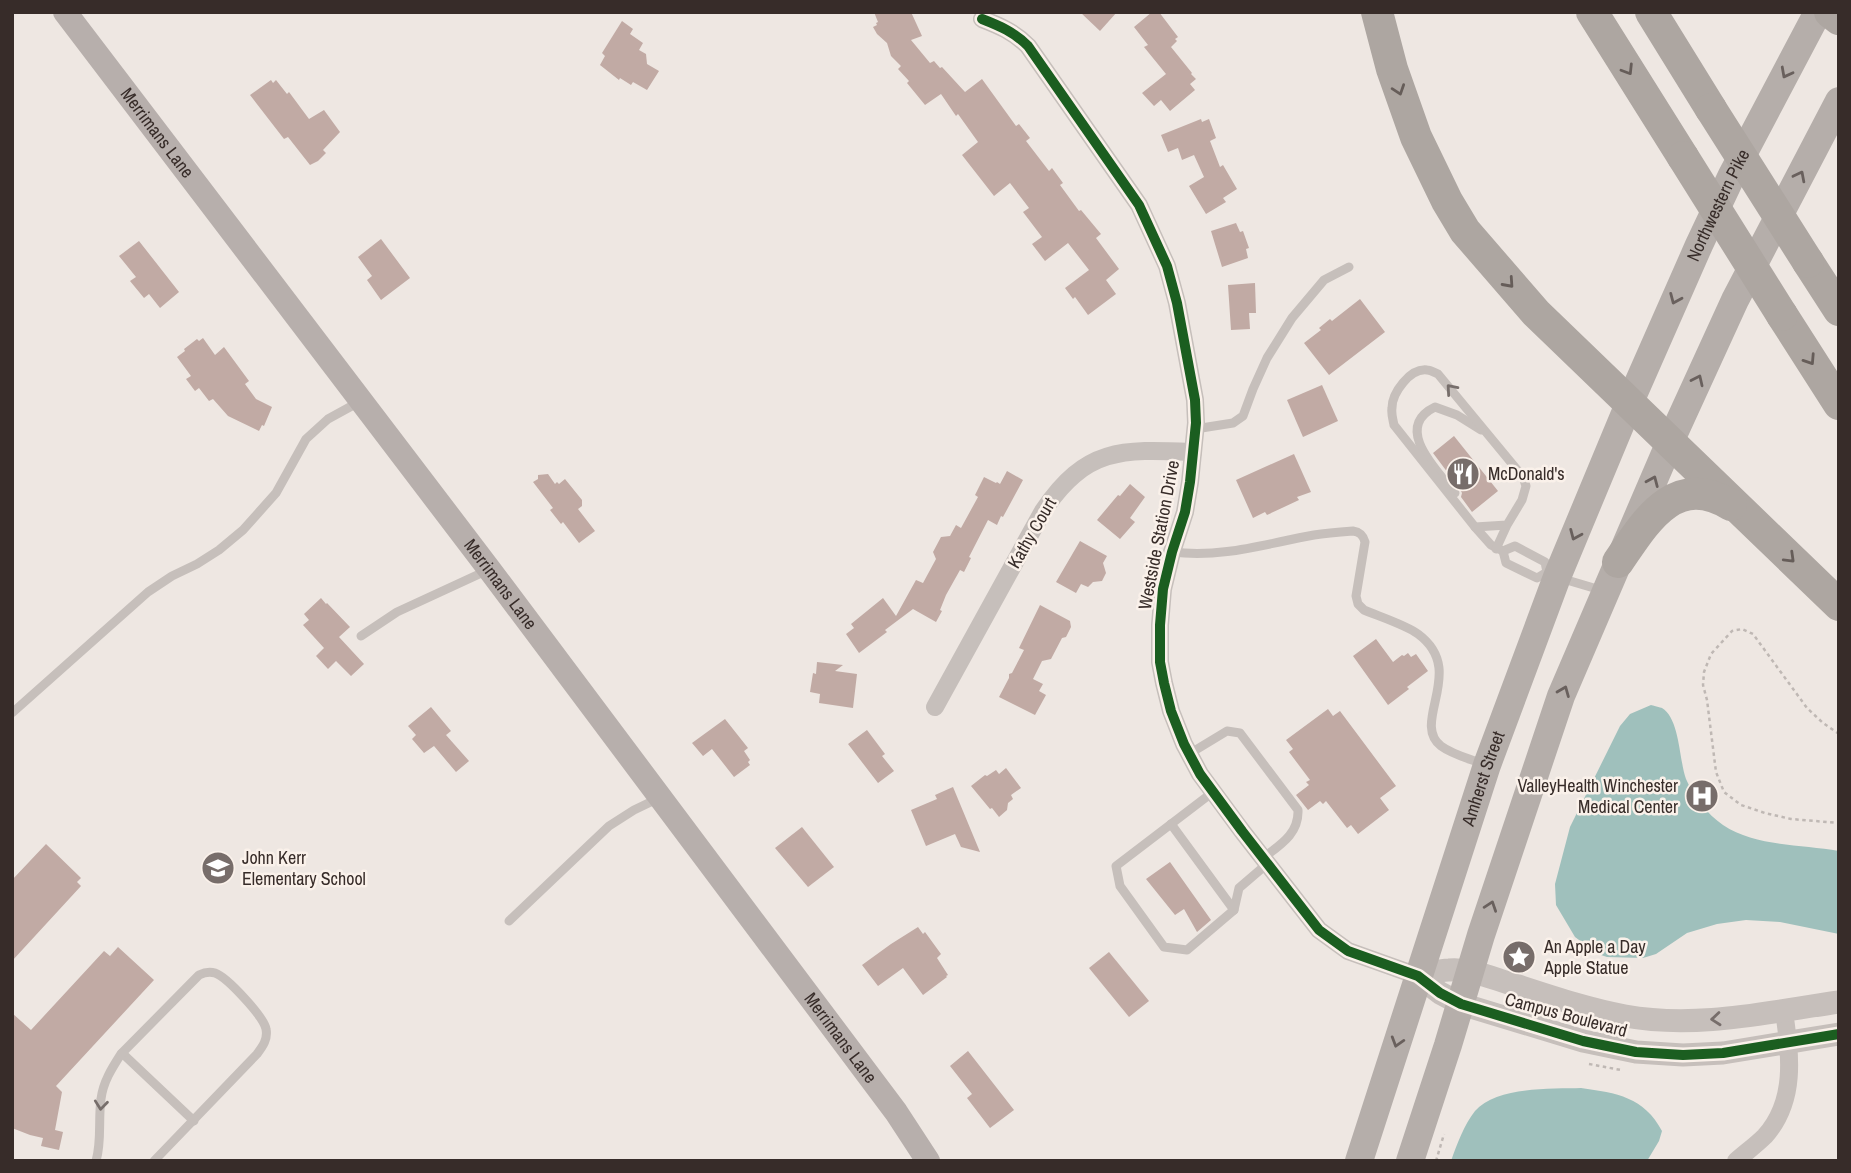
<svg xmlns="http://www.w3.org/2000/svg" width="1851" height="1173" font-family="'Archivo Narrow',sans-serif">
<rect width="100%" height="100%" fill="#eee7e2"/>
<!-- water -->
<g fill="#9fc0bc">
<path d="M1651 705C1652 705 1661 708 1662 708 1680 719 1679 760 1686 779 1694 797 1707 814 1723 825 1756 847 1801 844 1839 851V934L1780 922 1746 920 1717 924 1687 933 1656 954 1643 958 1607 957 1598 954 1575 937 1556 905 1555 884 1570 827 1620 726 1630 714Z"/>
<path d="M1581 1088C1617 1093 1644 1097 1662 1131L1659 1141 1647 1161H1451C1457 1144 1464 1125 1475 1111 1496 1086 1552 1089 1581 1088Z"/>
</g>
<!-- building -->
<g fill="#c1aaa4">
<path d="M874 12H911L922 36 911 40 930 63 934 61 940 68 942 67 965 92 982 79 1016 126 1019 124 1030 138 1026 141 1049 171 1052 168 1063 183 1060 185 1079 211 1081 210 1101 234 1096 238 1119 269 1106 280 1116 294 1088 315 1075 297 1073 299 1065 288 1089 270 1068 243 1045 261 1032 244 1042 237 1023 212 1029 208 1010 183 994 196 962 155 978 142 958 114 956 116 941 94 925 105 907 83 909 81 898 69 901 66 891 56 887 43 877 34 873 27 877 25 876 23 878 22Z"/>
<path d="M1080 12H1117L1100 31Z"/>
<path d="M1152 12H1159L1178 37 1175 39 1177 41 1171 47 1192 73 1191 74 1196 79 1190 84 1195 90 1170 111 1161 100 1154 106 1142 93 1166 74 1144 47 1148 45 1134 27Z"/>
<path d="M622 21 633 29 630 34 643 43 639 50 646 54 647 64 659 71 647 90 633 82 631 85 620 78 619 80 600 65 605 56 602 53Z"/>
<path d="M271 80 273 83 276 80 287 94 289 92 309 119 324 110 340 132 323 150 326 153 318 161 310 165 288 137 284 139 250 95Z"/>
<path d="M1201 119 1202 122 1209 119 1216 138 1210 141 1220 167 1223 165 1237 189 1223 198 1226 202 1206 214 1189 186 1204 177 1194 155 1182 160 1178 148 1168 152 1161 135Z"/>
<path d="M1236 223 1240 232 1243 231 1249 248 1246 249 1248 258 1222 267 1211 231Z"/>
<path d="M381 239 410 278 381 300 367 280 372 276 358 257Z"/>
<path d="M139 241 179 292 160 308 149 294 144 298 130 281 136 277 119 256Z"/>
<path d="M1255 283 1256 313H1249L1250 329 1231 330 1228 285Z"/>
<path d="M1360 299 1385 332 1329 375 1304 343 1321 330 1319 328 1330 319 1332 321Z"/>
<path d="M203 338 215 355 224 347 249 381 245 384 256 399 272 407 264 426 262 425 259 431 228 416 213 399 209 401 199 388 195 391 186 379 191 376 177 357 185 351 184 349 197 339 199 341Z"/>
<path d="M1322 385 1338 421 1303 437 1287 400Z"/>
<path d="M1454 436 1498 491 1472 512 1461 497 1462 493 1460 489 1433 453Z"/>
<path d="M1294 454 1311 492 1297 497 1299 500 1267 515 1265 512 1253 518 1236 480Z"/>
<path d="M1007 471 1023 480 1003 517 1001 516 997 525 988 520 969 557 971 558 964 572 960 570 946 595 940 610 942 611 936 622 913 609 885 630 887 632 859 653 846 634 854 628 851 624 883 598 896 616 916 580 923 583 936 559 933 552 941 537 950 536 956 525 961 528 978 497 975 495 984 477 996 483 997 482 1000 484Z"/>
<path d="M548 474 555 484 557 482 559 484 565 479 582 500V506L578 509 595 531 579 543 563 522 561 524 550 510 553 508 533 482 538 479V475Z"/>
<path d="M1130 484 1145 497 1130 518 1135 522 1120 539 1097 520 1118 495 1120 496Z"/>
<path d="M1080 541 1107 556 1103 563 1106 573 1102 581 1093 582 1088 587 1081 584 1076 593 1056 582Z"/>
<path d="M321 598 326 604 327 603 350 627 339 637 364 664 351 676 336 661 328 669 316 656 324 648 303 625 309 620 304 614Z"/>
<path d="M1040 605 1070 621 1071 627 1066 637 1062 638 1051 659 1042 661 1033 679 1043 684 1039 691 1046 695 1035 715 999 697 1009 678V674L1012 673 1024 650 1019 648Z"/>
<path d="M1376 639 1393 662 1402 655 1404 656 1408 653 1411 657 1416 654 1428 671 1407 687 1409 689 1388 705 1353 656Z"/>
<path d="M817 662 843 665 835 671 857 674 853 708 819 703 820 694 810 692 813 673 816 674Z"/>
<path d="M431 707 451 731 446 735 469 761 456 772 434 746 424 753 412 739 416 735 408 726Z"/>
<path d="M1328 709 1333 716 1340 711 1396 786 1380 798 1389 810 1358 834 1351 825 1347 828 1326 801 1323 804 1320 801 1308 810 1296 795 1309 785 1306 782 1310 780 1289 752 1293 749 1286 740Z"/>
<path d="M725 719 748 748 744 751 750 760 748 762 750 765 734 777 712 749 703 756 692 743Z"/>
<path d="M867 730 885 754 882 756 894 771 878 783 848 744Z"/>
<path d="M1006 768 1021 788 1011 795 1013 799 1008 803 1007 810 999 817 992 808 990 809 971 786 985 775 987 776 996 770 999 774Z"/>
<path d="M953 787 980 852 961 847 955 834 926 846 911 810 937 799 935 795Z"/>
<path d="M802 827 834 867 808 887 775 848Z"/>
<path d="M46 844 81 878 77 882 81 886 12 961V880Z"/>
<path d="M1170 862 1211 920 1197 932 1184 909 1175 915 1146 879Z"/>
<path d="M918 927 923 934 925 932 941 954 937 958 948 975 946 976 947 977 923 995 903 968 878 986 862 965 891 944Z"/>
<path d="M118 947 154 980 56 1086 62 1092 55 1130 63 1132 59 1150 41 1146 43 1138 30 1135 12 1128V1013L31 1030 104 951 110 956Z"/>
<path d="M1109 952 1149 1001 1129 1017 1089 968Z"/>
<path d="M968 1051 1014 1110 990 1128 967 1098 972 1094 950 1066Z"/>
</g>
<g fill="none" stroke-linecap="round" stroke-linejoin="round">
<!-- path -->
<g stroke="#bfb8b4" stroke-width="2.5" stroke-dasharray="3.5 3.5" stroke-linecap="butt">
<path d="M1839 734 1823 723 1807 708 1753 634 1742 629 1732 631 1711 654 1704 672 1703 685 1707 700 1716 772 1724 792 1741 805 1765 813 1791 819 1839 823"/>
<path d="M1589 1064 1621 1070"/>
<path d="M1436 1161 1444 1134"/>
</g>
<!-- service -->
<g stroke="#c6bfbb" stroke-width="9">
<path d="M1195 429 1233 423 1243 416 1253 389 1267 358 1292 318 1324 280 1349 267"/>
<path d="M1455 493C1438 471 1392 428 1435 407L1457 415 1481 430"/>
<path d="M1475 527 1491 545 1503 551 1515 546 1545 562 1547 572"/>
<path d="M1496 549 1507 525 1522 500 1526 486 1523 477 1438 374C1435 373 1431 370 1427 370 1410 368 1392 393 1392 408 1391 414 1393 420 1394 425L1475 527 1507 525"/>
<path d="M1503 551 1506 563 1537 578 1547 572"/>
<path d="M1172 552C1224 558 1264 544 1314 535 1327 533 1340 532 1353 531 1360 532 1363 535 1365 542L1356 596 1358 604 1364 610C1378 616 1406 625 1418 634 1468 671 1410 722 1441 746 1453 755 1471 759 1485 765"/>
<path d="M1560 578 1604 591"/>
<path d="M361 636 397 612 488 570"/>
<path d="M12 713 148 592 172 576 197 564 219 550 243 530 276 493 306 439 328 419 359 402"/>
<path d="M1189 754 1227 731 1240 733 1298 810C1299 834 1280 845 1263 858"/>
<path d="M1213 792 1116 866 1120 886 1164 947 1187 950 1234 910 1239 888 1267 864"/>
<path d="M1171 824 1234 910"/>
<path d="M509 921 609 826 634 810 659 798"/>
<path d="M122 1053 194 1121"/>
<path d="M96 1161C102 1141 98 1120 101 1099 103 1082 112 1068 121 1054L199 975C205 972 209 971 215 973 227 977 264 1017 266 1029 268 1039 263 1046 257 1054L154 1161"/>
</g>
<!-- minor -->
<g stroke="#c6bfbb" stroke-width="18">
<path d="M982 19C1000 26 1014 32 1028 46L1139 205 1167 266 1177 303 1195 400 1196 423 1190 482 1185 512 1172 552 1163 589 1160 625V662L1164 683 1171 711 1184 744 1200 774 1242 831 1319 930 1348 951 1418 976"/>
<path d="M935 707 1043 511C1086 447 1122 449 1193 452"/>
<path d="M1736 1161C1745 1153 1756 1145 1765 1136 1797 1100 1790 1054 1784 1011"/>
</g>
<!-- tertiary -->
<g stroke="#c6bfbb" stroke-width="23">
<path d="M1418 976 1440 993 1461 1004 1583 1041 1636 1052 1683 1055 1723 1053 1839 1034"/>
<path d="M1418 976C1428 974 1439 970 1449 970 1470 968 1492 978 1512 984 1549 996 1587 1009 1625 1016 1697 1029 1768 1012 1839 1002"/>
</g>
<!-- secondary -->
<path stroke="#b7afac" stroke-width="24" id="s1" d="M65 12 489 569 896 1112 928 1161"/>
<!-- primary -->
<g stroke="#b5aeaa" stroke-width="28">
<path id="s2" d="M1359 1161 1487 765 1557 577 1629 404 1699 245 1732 175 1818 12"/>
<path d="M1410 1161 1448 1045 1481 935 1561 696 1670 442 1735 300 1839 101"/>
</g>
<!-- motorway -->
<g stroke="#ada6a1" stroke-width="32">
<path d="M1377 12 1392 69 1416 137 1447 201 1465 231 1536 313 1839 605"/>
<path d="M1592 12 1683 157"/>
<path d="M1651 12 1711 109"/>
<path d="M1830 12 1839 19"/>
<path d="M1808 262 1839 310"/>
<path d="M1782 315 1839 404"/>
<path d="M1618 562C1646 521 1675 471 1731 505"/>
</g>
<!-- motorway-bridge -->
<g stroke="#ada6a1" stroke-width="32">
<path d="M1711 109 1808 262"/>
<path d="M1683 157 1782 315"/>
</g>
<defs>
<path id="cycleway" d="M982 19C1000 26 1014 32 1028 46L1139 205 1167 266 1177 303 1195 400 1196 423 1190 482 1185 512 1172 552 1163 589 1160 625V662L1164 683 1171 711 1184 744 1200 774 1242 831 1319 930 1348 951 1418 976 1440 993 1461 1004 1583 1041 1636 1052 1683 1055 1723 1053 1839 1034"/>
</defs>
<!-- cycleway casing -->
<use href="#cycleway" stroke="#faf1ea" stroke-width="15"/>
<!-- cycleway -->
<use href="#cycleway" stroke="#1b5e20" stroke-width="10"/>
</g>
<!-- one-way arrows -->
<defs><path id="oneway-chevron" d="M-2-3.5L2.5 0L-2 3.5" fill="none" stroke-width="1.6" stroke-linecap="round" stroke-linejoin="round" transform="scale(1.75)"/></defs>
<g stroke="#665d59">
<use href="#oneway-chevron" transform="translate(1628 70) rotate(58)"/>
<use href="#oneway-chevron" transform="translate(1399 90) rotate(71)"/>
<use href="#oneway-chevron" transform="translate(1509 283) rotate(48)"/>
<use href="#oneway-chevron" transform="translate(1810 360) rotate(57)"/>
<use href="#oneway-chevron" transform="translate(1790 558) rotate(44)"/>
</g>
<g stroke="#69605d">
<use href="#oneway-chevron" transform="translate(1786 73) rotate(118)"/>
<use href="#oneway-chevron" transform="translate(1800 176) rotate(-63)"/>
<use href="#oneway-chevron" transform="translate(1675 299) rotate(113)"/>
<use href="#oneway-chevron" transform="translate(1698 380) rotate(-65)"/>
<use href="#oneway-chevron" transform="translate(1653 481) rotate(-67)"/>
<use href="#oneway-chevron" transform="translate(1575 535) rotate(113)"/>
<use href="#oneway-chevron" transform="translate(1564 691) rotate(-68)"/>
<use href="#oneway-chevron" transform="translate(1491 906) rotate(-71)"/>
<use href="#oneway-chevron" transform="translate(1397 1042) rotate(107)"/>
</g>
<g stroke="#776e6b">
<use href="#oneway-chevron" transform="translate(1451 389) rotate(-131)"/>
<use href="#oneway-chevron" transform="translate(1716 1019) rotate(175)"/>
<use href="#oneway-chevron" transform="translate(101 1105) rotate(96)"/>
</g>
<!-- icons -->
<defs>
<symbol id="restaurant-disc" viewBox="-11 -11 22 22"><circle r="9.5" fill="#776d6a" stroke="#faf1ea"/><path d="M-5-6h1v4h1v-4h1v4h1v-4h1v5L-1.5 .5V6h-2V.5L-5-1ZM5-6V6H3V1.5H1.5Q1.5-4 5-6Z" fill="#fff"/></symbol>
<symbol id="hospital-disc" viewBox="-11 -11 22 22"><circle r="9.5" fill="#776d6a" stroke="#faf1ea"/><path d="M-5-5h3v3.5h4V-5h3V5h-3V1.5h-4V5h-3Z" fill="#fff"/></symbol>
<symbol id="school-disc" viewBox="-11 -11 22 22"><circle r="9.5" fill="#776d6a" stroke="#faf1ea"/><path d="M0-5L7-2L0 1L-7-2ZM-4 1L0 2.5L4 1V4Q0 6-4 4Z" fill="#fff"/></symbol>
<symbol id="sight-disc" viewBox="-11 -11 22 22"><circle r="9.5" fill="#776d6a" stroke="#faf1ea"/><path d="M0-6L1.8-2.2L6-1.7L2.9 1.2L3.7 5.4L0 3.3L-3.7 5.4L-2.9 1.2L-6-1.7L-1.8-2.2Z" fill="#fff"/></symbol>
</defs>
<g fill-rule="evenodd">
<use href="#restaurant-disc" x="1444" y="455" width="38" height="38"/>
<use href="#hospital-disc" x="1683" y="777" width="38" height="38"/>
<use href="#school-disc" x="199" y="849" width="38" height="38"/>
<use href="#sight-disc" x="1500" y="938" width="38" height="38"/>
</g>
<g text-anchor="middle" stroke-width="5" stroke-linejoin="round" paint-order="stroke">
<!-- street labels -->
<g font-size="18" fill="#372c29" stroke="#faf1ea">
<text dy="6" stroke="none"><textPath href="#s1" startOffset="152">Merrimans Lane</textPath></text>
<text dy="6" stroke="none"><textPath href="#s2" startOffset="1022">Northwestern Pike</textPath></text>
<text transform="translate(1032 533) rotate(-60)" y="6">Kathy Court</text>
<text transform="translate(1159 535) rotate(-79)" y="6">Westside Station Drive</text>
<text dy="6" stroke="none"><textPath href="#s1" startOffset="719">Merrimans Lane</textPath></text>
<text dy="6" stroke="none"><textPath href="#s2" startOffset="402">Amherst Street</textPath></text>
<text transform="translate(1566 1015) rotate(15)" y="6">Campus Boulevard</text>
<text dy="6" stroke="none"><textPath href="#s1" startOffset="1286">Merrimans Lane</textPath></text>
</g>
<!-- poi labels -->
<g font-size="18" fill="#372c29" stroke="#faf1ea" text-anchor="start">
<text x="1488" y="480">McDonald's</text>
<text x="1678" y="792" text-anchor="end">ValleyHealth Winchester<tspan x="1678" dy="21">Medical Center</tspan></text>
<text x="242" y="864">John Kerr<tspan x="242" dy="21">Elementary School</tspan></text>
<text x="1544" y="953">An Apple a Day<tspan x="1544" dy="21">Apple Statue</tspan></text>
</g>
</g>
<!-- border -->
<rect width="1851" height="1173" fill="none" stroke="#372c29" stroke-width="28"/>
</svg>
